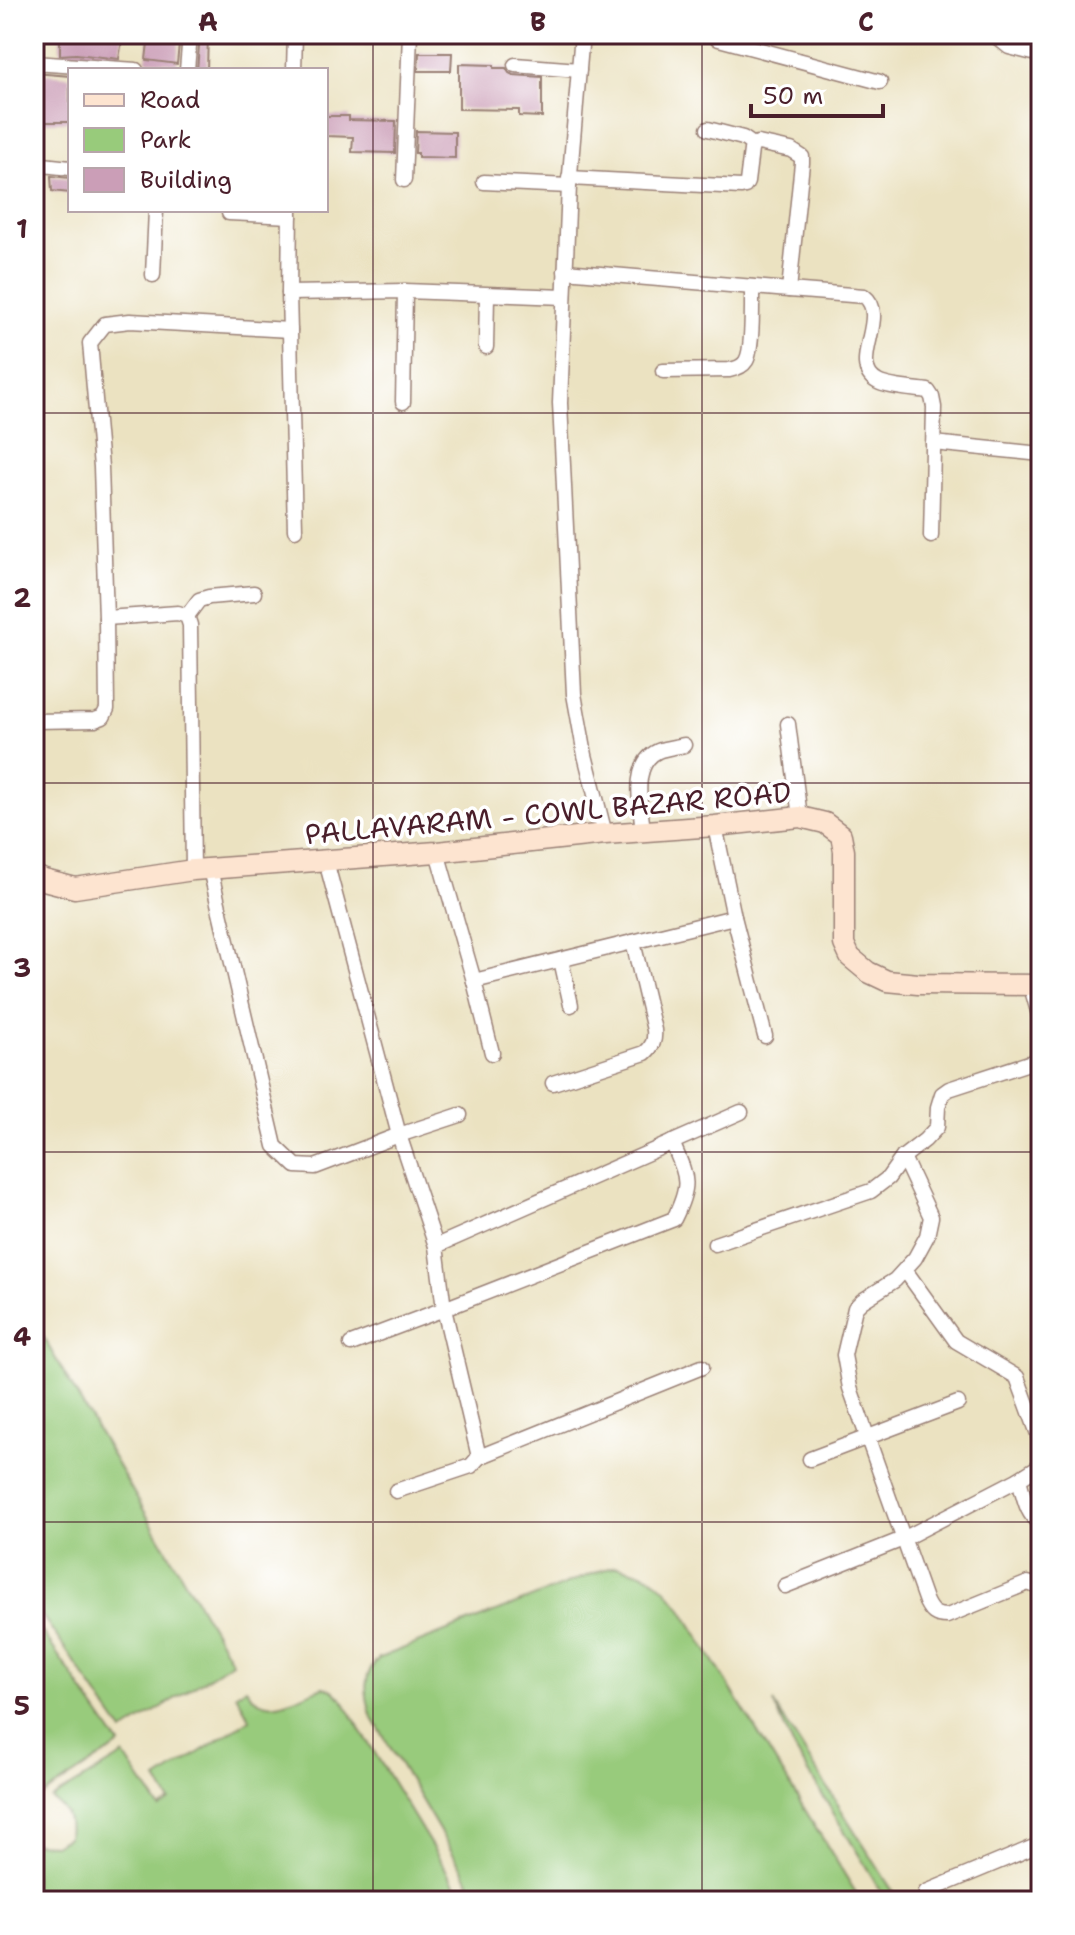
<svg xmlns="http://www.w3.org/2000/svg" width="1075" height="1935" font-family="'Shantell Sans',sans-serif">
<rect width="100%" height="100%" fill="#fff"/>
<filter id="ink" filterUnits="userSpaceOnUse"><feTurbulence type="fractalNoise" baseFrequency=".0125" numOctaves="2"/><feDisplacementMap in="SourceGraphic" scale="16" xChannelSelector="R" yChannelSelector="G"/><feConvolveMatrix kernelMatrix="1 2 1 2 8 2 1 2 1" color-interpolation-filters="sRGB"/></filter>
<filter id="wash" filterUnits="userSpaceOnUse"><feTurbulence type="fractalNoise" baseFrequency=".006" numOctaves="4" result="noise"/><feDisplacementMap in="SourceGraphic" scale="32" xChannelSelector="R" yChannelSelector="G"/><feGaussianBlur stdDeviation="1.8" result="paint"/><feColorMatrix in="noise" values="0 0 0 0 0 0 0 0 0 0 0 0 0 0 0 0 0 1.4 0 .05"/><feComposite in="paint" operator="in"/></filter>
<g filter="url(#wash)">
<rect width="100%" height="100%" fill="#ebe2c1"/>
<!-- green -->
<g fill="#98cb7b" stroke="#717553" stroke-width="2">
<path d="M34 1326 39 1330 232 1662 123 1732 34 1604Z"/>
<path d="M617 1566C650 1573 659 1579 680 1606L861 1901H481L371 1715C365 1693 362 1675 379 1658L602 1570Z"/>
<path d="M34 1620 120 1745 37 1799 34 1796Z"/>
<path d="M323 1687 333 1690 342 1699 465 1901H418L413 1894 403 1901H34V1843L55 1844 68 1837C70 1818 67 1810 51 1799L124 1755 160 1808 170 1801 157 1780 250 1719 236 1694 246 1688C266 1720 295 1697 323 1687Z"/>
<path d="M773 1702 899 1901H887L795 1750Z"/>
</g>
<g id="blocks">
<!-- building -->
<g fill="#cb9eb7">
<path d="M60 34H123L119 59 76 54 60 55Z"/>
<path d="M149 34H180L177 64 146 60Z"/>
<path d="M200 34H208L207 70H197Z"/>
<path d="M419 53H452L451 71H418Z"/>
<path d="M459 64 494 65V68H506L509 73 513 75 542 77V117L519 116V110L459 109Z"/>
<path d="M34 73 70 76V122H43V103L34 102Z"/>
<path d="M326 116H349V120L396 121 395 153 352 152 353 137 326 136Z"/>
<path d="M416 131 455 132V158L418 157V153H415Z"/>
<path d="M51 176 70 178V193L52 191Z"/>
</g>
</g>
</g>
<g filter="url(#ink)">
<use href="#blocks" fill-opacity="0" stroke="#9a8076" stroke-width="2"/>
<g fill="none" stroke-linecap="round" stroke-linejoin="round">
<defs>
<g id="street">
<path d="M582 34 569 186 560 403 574 694 585 755 605 834"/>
<path d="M712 34 719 39 880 82"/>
<path d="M993 34 1009 47 1041 55"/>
<path d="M34 63 136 70"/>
<path d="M515 65 579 70"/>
<path d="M187 70 190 34"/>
<path d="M294 70 295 34"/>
<path d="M708 129 743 138 753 145"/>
<path d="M34 164 70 168"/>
<path d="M404 180 410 34"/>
<path d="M484 182 569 186"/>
<path d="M290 210 289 293 295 530"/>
<path d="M229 213 290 216"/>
<path d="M565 271 789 290 802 163V157L791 150 758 143 753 145 751 150 747 182 745 186 741 187 569 178"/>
<path d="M153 275 156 210"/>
<path d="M789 290 864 296C891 316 846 365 878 382 889 388 915 389 928 391L932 397 934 407 931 536"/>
<path d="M289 293 405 291 564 297"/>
<path d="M486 347 487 295"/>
<path d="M663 371 729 370C735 369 743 366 746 361 753 350 752 302 752 287"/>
<path d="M403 402 405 291"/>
<path d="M933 443 1041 454"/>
<path d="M187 616 199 600 209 597 254 593"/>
<path d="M106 618 178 613 187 616 190 625 193 870"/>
<path d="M34 721 95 720 103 717 107 709 106 618 101 467 90 343 105 324 130 321 290 330"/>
<path d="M788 724 800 817"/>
<path d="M715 826 734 917 765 1036"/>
<path d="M643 831C641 808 630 764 658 751 665 748 676 747 684 745"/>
<path d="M437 852 474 981 492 1053"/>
<path d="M326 861 399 1135 436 1246 444 1309 674 1219C692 1182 687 1178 672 1142"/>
<path d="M210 869 275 1146 296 1166 315 1167 399 1135 460 1115"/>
<path d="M561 960 571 1005"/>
<path d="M474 981 734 917"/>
<path d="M1030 983 1041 1022"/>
<path d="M553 1083 645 1053C653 1046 655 1040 654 1030L633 942"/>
<path d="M903 1157 931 1217 927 1236 915 1258 895 1280 862 1301 855 1308 844 1355 850 1388 926 1602C931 1612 935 1616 947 1616L1028 1583 1041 1588"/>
<path d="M715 1244 871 1191 888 1178 903 1157 925 1140 937 1127 938 1107 942 1094 949 1089 1041 1059"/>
<path d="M436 1246 741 1112"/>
<path d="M905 1270 956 1341 1017 1377 1041 1442"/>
<path d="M351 1344 444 1309 479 1457 471 1466 396 1491"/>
<path d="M479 1457 702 1367"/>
<path d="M810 1459 958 1403"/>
<path d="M1041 1465 1019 1479C1024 1496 1026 1515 1041 1524"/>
<path d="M785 1586 903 1539 1019 1479"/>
<path d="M926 1892 1041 1844"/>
</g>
<path id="secondary" d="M34 875 44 880 75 888 193 870 437 852 605 834 715 826 800 817 825 823 841 835 844 851V944L850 957 868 972 887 981 918 984 1041 985"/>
</defs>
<!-- street casing -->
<use href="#street" stroke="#9a8076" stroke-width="17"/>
<!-- secondary casing -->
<use href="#secondary" stroke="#9a8076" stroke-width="23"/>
<!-- street -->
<use href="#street" stroke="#fff" stroke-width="14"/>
<!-- secondary -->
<use href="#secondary" stroke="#fde4d0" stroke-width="20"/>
</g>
</g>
<!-- grid -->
<path fill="none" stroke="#4a1f2b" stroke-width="2" stroke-opacity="0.55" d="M373 34V1901M702 34V1901M34 413H1041M34 783H1041M34 1152H1041M34 1522H1041"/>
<g text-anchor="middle" stroke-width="7" stroke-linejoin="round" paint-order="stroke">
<!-- street labels -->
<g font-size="28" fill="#4a1f2b" stroke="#fff">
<text transform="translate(548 813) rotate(-5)" y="10">PALLAVARAM - COWL BAZAR ROAD</text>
</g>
</g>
<!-- margin -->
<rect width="1075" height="1935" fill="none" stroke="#fff" stroke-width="88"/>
<!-- legend -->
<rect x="68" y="68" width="260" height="144" fill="#ffffff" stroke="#b7a5aa" stroke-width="2"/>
<rect x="84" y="94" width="40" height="12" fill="#fde4d0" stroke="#b7a5aa" stroke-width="2"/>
<text x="140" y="108" font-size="24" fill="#4a1f2b">Road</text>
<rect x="84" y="128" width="40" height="24" fill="#98cb7b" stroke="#b7a5aa" stroke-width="2"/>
<text x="140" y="148" font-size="24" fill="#4a1f2b">Park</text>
<rect x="84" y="168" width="40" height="24" fill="#cb9eb7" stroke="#b7a5aa" stroke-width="2"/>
<text x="140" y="188" font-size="24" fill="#4a1f2b">Building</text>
<!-- scale -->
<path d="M751 104v12h132v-12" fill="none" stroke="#4a1f2b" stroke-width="4"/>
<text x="763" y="104" font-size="24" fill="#4a1f2b" stroke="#ffffff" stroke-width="6" paint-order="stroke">50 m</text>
<rect x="44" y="44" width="987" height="1847" fill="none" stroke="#4a1f2b" stroke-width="3"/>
<g font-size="26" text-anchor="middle" font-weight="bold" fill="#4a1f2b">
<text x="208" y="31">A</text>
<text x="538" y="31">B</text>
<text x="866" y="31">C</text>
<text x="22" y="238">1</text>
<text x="22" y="607">2</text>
<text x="22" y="977">3</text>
<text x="22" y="1346">4</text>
<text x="22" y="1715">5</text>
</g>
</svg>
